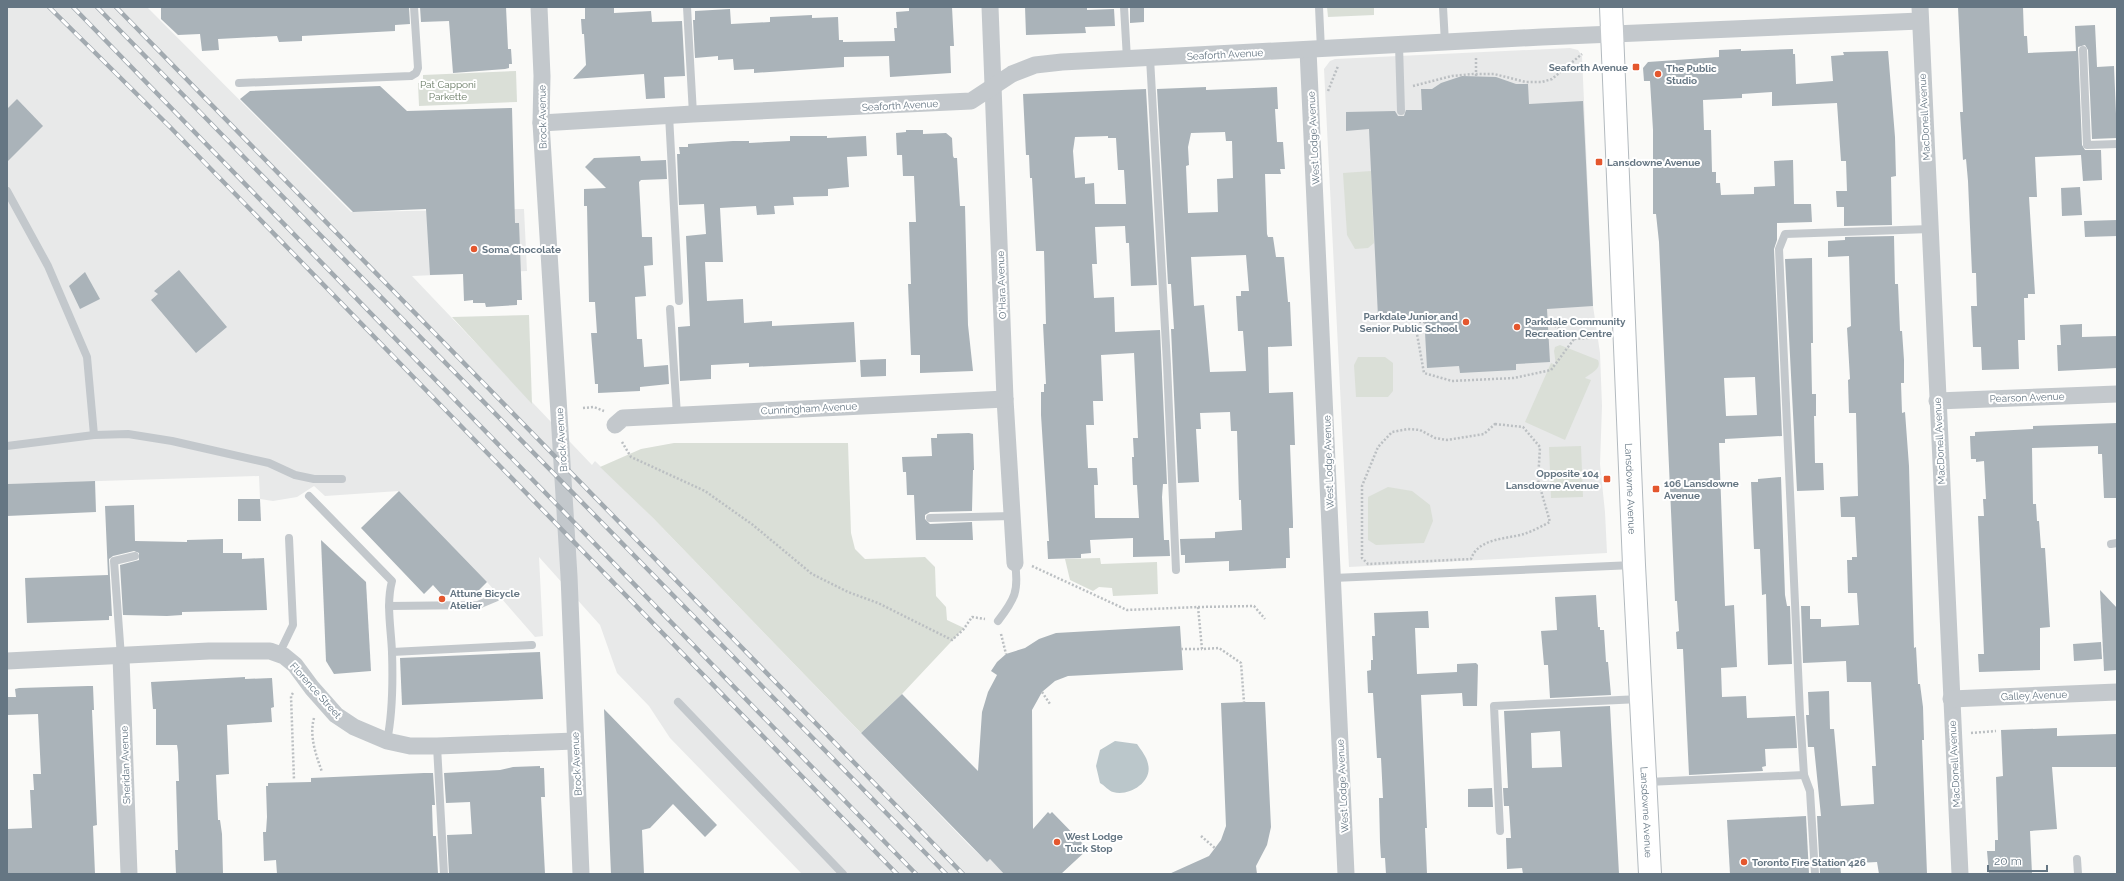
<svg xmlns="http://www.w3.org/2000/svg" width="2124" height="881" font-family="Raleway,sans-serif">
<rect width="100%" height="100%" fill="#fafaf8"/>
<!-- built -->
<g fill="#e8e9e9">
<path d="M7 7H147L351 212 524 209 527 271 412 276 592 465 595 461 653 518 969 845 987 862 990 859 1004 874H802L670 738 649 706 617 673 600 625 539 557 543 636 535 637 487 582 399 491 325 496 314 486 297 497 273 501 260 499 259 476 7 484Z"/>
<path d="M1570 48 1578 50 1582 56 1593 306 1600 353 1602 406 1600 464 1605 512 1607 553 1349 567 1324 69 1330 61 1335 59Z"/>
</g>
<!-- green -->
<g fill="#dadfd7">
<path d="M1327 7H1374V15L1328 17Z"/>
<path d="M516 71 517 102 419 106 418 83H423V75Z"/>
<path d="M1371 171 1374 243 1368 248 1355 249 1347 235 1343 173Z"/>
<path d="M529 315 532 404 452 317Z"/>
<path d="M1560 345 1598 360C1602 369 1591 373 1585 378L1591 380 1565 440 1525 422 1551 363 1556 365 1554 351 1555 347Z"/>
<path d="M1358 357H1385L1393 363V391L1388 397H1356L1354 365Z"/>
<path d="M674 443H848L851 533 855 549 865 559 925 557 935 567 936 596 946 607 947 620 964 628 902 694 861 733 653 518 600 467 641 449Z"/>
<path d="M1581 446 1583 497 1551 498 1549 447Z"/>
<path d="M1388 487 1412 491 1430 505 1433 521 1424 543 1376 545 1368 540V497Z"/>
<path d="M1100 558 1101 564 1157 562 1158 594 1113 596 1112 588 1099 587 1093 591 1070 580 1065 559Z"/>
</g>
<!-- water -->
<path fill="#bbc7cb" d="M1115 741 1137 744C1141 750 1147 757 1148 764 1153 782 1129 797 1113 792 1109 791 1104 785 1100 783L1096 766 1100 750Z"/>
<!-- building -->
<g fill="#aab3b9" fill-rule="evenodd">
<path d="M161 7H409L410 24 395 25V31L302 36V41L279 42 277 36 218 39 219 50 202 51 200 34 178 35 161 19Z"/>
<path d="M420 7H506L508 49H511L512 64H509V68L505 69 453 73 449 21 421 22Z"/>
<path d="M585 7H614V13L651 11 652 22 682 21 685 76 664 77 665 98 646 99 644 74 573 79 586 65 584 34H582L581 19H585Z"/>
<path d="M909 7H952L954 46H950L951 73 890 77 889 56 844 57V67L754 73V69L734 70 733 59 718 60V56L695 58 693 20H695V11L730 9 731 24 770 22V17L812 15V18L838 17 839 40H843V42L895 41 894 28H897L896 12 909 11Z"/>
<path d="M1025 7H1087V10L1114 9 1115 26 1085 27 1086 33 1026 35Z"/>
<path d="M1130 7H1144V22L1130 23Z"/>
<path d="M1958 7H2023L2024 36H2027L2028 53 2076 51 2075 26 2095 25 2097 67 2114 66 2117 138 2092 139 2088 50 2085 45 2078 47 2082 145 2085 150H2101L2102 180 2083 181 2081 155 2035 157 2037 197H2029L2035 294H2028V298H2024L2025 340H2018L2019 369 1982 370 1981 347H1973L1971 306H1977L1976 273H1972L1968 181 1966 159 1963 160 1960 112H1963Z"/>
<path d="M1741 49V51L1793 49V54H1795L1796 84 1833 81 1831 56 1844 55 1843 52 1888 51 1895 137 1896 176 1891 177 1892 225 1844 226V207H1837L1836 191H1847L1846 161H1841L1837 103 1772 106V92L1742 94V98L1703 100 1704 130H1711L1712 172H1716V183H1720L1721 195 1754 194V187L1775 186 1774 161 1793 160 1794 204H1811L1812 222 1777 223V240L1774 249 1782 436 1725 439V443H1719L1725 606 1734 605 1737 667 1721 668 1722 697 1746 696 1747 718 1795 716 1797 748 1765 749 1766 766 1762 767 1763 771 1689 775 1683 649H1677L1676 632 1679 631 1677 601H1675L1659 242 1656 214H1653V130L1650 81H1644L1643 68 1648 62 1719 57V50ZM1755 377 1757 415 1726 416 1724 378Z"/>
<path d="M1462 76 1496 77 1516 84H1528L1529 104 1583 101 1593 306 1547 309 1550 362 1516 364V370L1460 373 1459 366 1427 368 1424 315 1378 317 1369 129 1346 131V112L1395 111 1398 116H1404L1406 110H1422L1421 89H1432L1441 83Z"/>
<path d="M380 86 407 111 512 108 515 223H519L522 300H517V305L486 307 485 303H473V300L464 301 463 274 430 275 426 209 353 212 240 99 250 91Z"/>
<path d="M1206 87V90L1277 87 1278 109H1275L1277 142H1283L1285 169H1280L1281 174H1265L1267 234 1268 237H1273L1276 257H1284L1288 302H1290L1292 346 1268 347 1269 393 1293 392 1295 445H1290L1293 522V528H1289L1290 558H1286V568L1229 571V561L1185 563V555H1181L1180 539 1215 538V532L1242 530 1241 500H1239L1237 431H1231L1230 412 1200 413 1201 429H1196L1199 482 1178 483 1171 329H1174L1171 284H1168L1157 89ZM1225 132 1226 141H1232L1233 178 1217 179 1218 212 1188 213 1186 166 1189 165 1188 147 1191 133ZM1246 255 1249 291H1241V296H1236L1238 331H1243L1246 371 1210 372 1204 305 1194 306 1191 257Z"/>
<path d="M1146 89 1157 285 1131 286 1129 243H1126L1125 226 1095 227 1097 264H1092L1094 298 1114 297 1115 332 1160 330 1167 484H1163L1162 497 1164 540H1169L1170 556 1133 557V538L1090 540 1091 553 1081 554V558L1048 559 1047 541H1049L1041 415V392H1044V384H1046L1043 324H1046L1044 251H1036L1032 178H1030L1029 155H1026L1023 94ZM1108 136V138H1116L1118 170H1124L1126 204H1095L1094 183 1085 184V177L1075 178 1073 151 1075 137ZM1134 353 1138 438H1133L1134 457H1132L1133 485H1137L1139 518H1095L1094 485H1098L1097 468H1088L1086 425H1094L1093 401H1103L1101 355Z"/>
<path d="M17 99 43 126 7 162V109Z"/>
<path d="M906 130H923V134L946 133 952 138 953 156 954 158H957L960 206H965L968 325 973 371 920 373V355H911L908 284H911L909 222H916L914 176H903L902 155H897L896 133 906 132Z"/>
<path d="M790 136H827V138L866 136 867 156 847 157 849 187 828 189V196L793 197 794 205 774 206 775 214 757 215 756 206 720 208 723 262H705L707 301 743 299 744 323 772 321V326L854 322 856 362 749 367V363L711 365V379L680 381 678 327 690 326 686 236 706 234 704 204 679 205 677 154H680L679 147H688V144L733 141H749V143L790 141Z"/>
<path d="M640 156 641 161 666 160 667 179 641 180 639 182 642 237H652L653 265 644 266 646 296 635 297 637 339H642L644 367 668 365 669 384 640 387V391L598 393V384H595L591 333H597L595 302H589L587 206H584V189L606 188 585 167 594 158Z"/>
<path d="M2080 187 2082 215 2062 216 2061 188Z"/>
<path d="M2117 220V236L2085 237 2084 221Z"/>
<path d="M1894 236 1895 284H1898L1900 331H1902L1904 360V383H1901L1902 413 1905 412 1909 466 1914 648 1916 647 1918 684H1920L1923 707 1924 740H1922L1927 874H1879L1877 862 1840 864 1841 874H1820L1817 816H1821L1814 747H1808L1806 715H1809L1808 692 1829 691 1830 729H1834L1841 806 1874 804 1872 766H1876L1871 682H1847L1846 661 1803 663 1801 606H1810V619H1821V627L1859 625 1857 593H1848L1847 560H1852V557H1857L1855 517H1841L1840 497 1858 496 1856 413H1849L1848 380 1850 379 1847 328 1851 326 1849 256 1828 257V241L1845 240V237Z"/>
<path d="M1812 258 1813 343H1811L1812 394H1816V416H1814L1815 463H1823L1824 490 1797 491 1785 259Z"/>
<path d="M179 270 227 327 196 353 151 300 158 294 154 291Z"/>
<path d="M85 272 100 299 80 309 69 286Z"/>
<path d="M2082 324V337L2117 336V368L2058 371 2057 345H2061L2060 325Z"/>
<path d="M886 359V376L861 377 860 360Z"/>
<path d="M2117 423V498H2104L2102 454H2098V446L2032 448 2033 504H2036L2037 521H2039L2041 548H2045L2050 627 2040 628V670L1979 672 1978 654H1984L1978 516H1984L1983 499H1986L1984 461 1976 462V459H1971L1970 436H1975V432L2033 429V426Z"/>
<path d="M969 433 973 434 974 470H973L972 511 930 512 925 515V519L930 524 972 522 973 540H916L914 495H907L906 472H903L902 457 932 456 931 438H937V434Z"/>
<path d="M1781 477 1785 595 1787 606H1790L1792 664 1768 665 1766 594 1762 595 1760 549H1754L1751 482H1758V479Z"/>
<path d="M95 481 96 512 7 516V484Z"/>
<path d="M399 491 487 582 475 594 442 595 433 585 424 594 361 528Z"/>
<path d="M238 499H260L261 521H238Z"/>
<path d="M134 505 135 541 187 542V540L223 539V553H242V559L264 558 267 610 182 612V615L167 616 123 615 120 565 139 560V553L134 551 113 556 109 559 112 616H109V620L27 623 25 578 108 575 105 506Z"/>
<path d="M321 540 366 582 371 671 334 674 326 661Z"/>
<path d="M2100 590 2117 608V670L2104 671Z"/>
<path d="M1596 595 1598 627H1600V630H1604L1606 662H1608L1611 695 1550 698 1548 665H1544L1541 631 1557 630 1555 597Z"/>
<path d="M1428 611 1429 628H1415L1417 674 1457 672V664L1476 663 1478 665 1477 706H1463L1462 693 1421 695 1427 828H1425L1427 874H1386L1385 858H1381L1380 842 1379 798H1383L1381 758H1377L1373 693H1368L1367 671 1371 670V660H1373L1372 636H1375L1374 613Z"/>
<path d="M1180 626 1183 670 1068 676 1055 681 1042 692 1032 710 1033 829 1048 812 1050 814 1052 812 1088 849 1061 874H1004L990 859 987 862 861 733 902 694 978 771 982 712 988 692 997 675 991 671 997 662 1006 654 1025 648 1039 639 1056 633Z"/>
<path d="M2101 642 2102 659 2074 661 2073 644Z"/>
<path d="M540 652 543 699 402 705 400 658Z"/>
<path d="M245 677V679L272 678 274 707 271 708 272 722 227 725 229 774 216 775 218 820H220L222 834 223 874H176L175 850H178L176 781H179L178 752 177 745H156V709H153L151 682Z"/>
<path d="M88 686H93L94 710H92L97 825 93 826 95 874H7V829L32 828 30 790H34L33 774H41L38 714 7 715V697H16L15 689 19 688Z"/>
<path d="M1246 702H1265L1271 827 1267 845 1256 866 1257 874H1169L1209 856 1221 840 1226 826 1221 703Z"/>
<path d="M1610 706 1619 874H1523L1522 868 1507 869 1506 838H1511L1509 806H1504L1503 788H1508L1504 711ZM1560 731 1562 767 1532 768 1531 733Z"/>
<path d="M604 709 717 825 705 837 673 804 650 828 642 830 644 874H611Z"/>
<path d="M2057 728V736L2117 734V767H2052L2057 829 2030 831 2032 874H1989L1987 851H1995V840H1998L1996 777 2003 776 2001 730Z"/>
<path d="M540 766V768H544L545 797H541L545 874H449L447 835 472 834 470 802 446 803 444 773 500 770 513 767Z"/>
<path d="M424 773H433L435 805H432L433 836H436L438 874H277L276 860 264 861 263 832H266L267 817 266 786H268V783L311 782V778Z"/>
<path d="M1492 788 1493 807H1468V789Z"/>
<path d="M1806 816 1809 874H1730L1727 820Z"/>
</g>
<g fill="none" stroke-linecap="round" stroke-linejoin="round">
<defs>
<g id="secondary">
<path id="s1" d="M1611 7 1634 565 1650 874"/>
</g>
</defs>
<!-- secondary casing -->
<use href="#secondary" stroke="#b3babf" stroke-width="24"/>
<!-- path -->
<g stroke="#bbbfc2" stroke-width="2.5" stroke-dasharray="2 2" stroke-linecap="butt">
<path d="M1476 58V76"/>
<path d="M1413 86 1452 76 1473 74H1494L1526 82H1542L1552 79 1582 54"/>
<path d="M1328 91 1338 66"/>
<path d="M1548 321 1574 339 1601 337"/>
<path d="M1419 322H1425"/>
<path d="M1415 323 1424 373 1452 381 1514 378 1551 370 1574 339"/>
<path d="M583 408 594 407 604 411"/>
<path d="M1495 424 1523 427 1540 447 1538 480 1550 522C1542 526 1533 531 1524 534 1507 539 1478 538 1471 559L1368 564 1362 558V486L1378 447 1392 432 1408 429 1420 430 1435 438 1447 440 1484 434Z"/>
<path d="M622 442 631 457 705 491 753 525 812 574 848 592 878 603 952 640 963 630 972 617 985 619"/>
<path d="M1032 566 1127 610 1198 607 1202 649 1219 648 1241 663 1244 702"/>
<path d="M1198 607 1254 606 1265 619"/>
<path d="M1001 634 1006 654"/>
<path d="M1181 649H1202"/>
<path d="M1042 692 1050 704"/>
<path d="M293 693 291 696 294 780"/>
<path d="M314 718C309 736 316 755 322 772"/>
<path d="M1971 733 1996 731"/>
<path d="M1201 836 1216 849"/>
</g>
<!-- lane -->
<g stroke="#c3c8cc" stroke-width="8">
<path d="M687 7 693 114"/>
<path d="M1124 7 1127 59"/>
<path d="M1319 7 1321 50"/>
<path d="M1443 7 1445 43"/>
<path d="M1399 45 1401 111"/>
<path d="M2083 50 2087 145 2117 144"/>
<path d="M1150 58 1167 364 1176 570"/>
<path d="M239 83 411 76 416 73 418 68 414 7"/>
<path d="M669 115 679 301"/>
<path d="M7 191 48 266 87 357 94 435"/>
<path d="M670 309 677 415"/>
<path d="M7 446 94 435 128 434 172 441 269 463 295 475 314 479H342"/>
<path d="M309 496 392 581C386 604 391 628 392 652 393 682 393 712 387 741"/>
<path d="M930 518 1012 516"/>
<path d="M2111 544 2117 543"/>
<path d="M1333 578 1634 565"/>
<path d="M389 606 478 605 497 597"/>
<path d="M998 621C1015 599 1019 591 1015 563"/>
<path d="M392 652 532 645"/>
<path d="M279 654 293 625 289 538"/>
<path d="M121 657 114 561 135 556"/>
<path d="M678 702 843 874"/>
<path d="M437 746 444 874"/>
<path d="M1647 782 1804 775"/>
<path d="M1500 831 1494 706 1640 699"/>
<path d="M2077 859 2078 874"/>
<path d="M1815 874 1810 791 1804 775 1800 714 1779 249 1785 234 1930 229"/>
</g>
<!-- street -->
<g stroke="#c3c8cc" stroke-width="17">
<path d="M539 7 542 76 541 123 569 576 581 874"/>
<path d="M990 7 1005 399 1015 563"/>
<path d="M1920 7 1960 874"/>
<path d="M1308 50 1346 874"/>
<path d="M541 123 693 114 971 101 1012 74 1035 65 1062 62 1542 37 1920 21"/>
<path d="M1937 401 2117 394"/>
<path d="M615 425 623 418 1005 399"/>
<path d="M121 657 129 874"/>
<path d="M7 661 209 651H270L284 656 295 665 312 688 336 715 354 727 387 741 410 746H437L575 741"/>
<path d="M1951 699 2117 692"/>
</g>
<!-- secondary -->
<use href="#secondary" stroke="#fff" stroke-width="22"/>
<defs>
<g id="rail">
<path d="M49 7 170 127 897 874"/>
<path d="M73 7 916 874"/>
<path d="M97 7 946 874"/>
<path d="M116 7 963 874"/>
</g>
</defs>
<!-- rail casing -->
<use href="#rail" stroke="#a2aab0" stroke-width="4.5"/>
<!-- rail -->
<use href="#rail" stroke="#fff" stroke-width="3" stroke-dasharray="9" stroke-linecap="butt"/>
</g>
<!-- markers -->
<g fill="#e4572e" stroke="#fff" stroke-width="1.5">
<rect x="1632" y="63" width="8" height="8" rx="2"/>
<circle cx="1658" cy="74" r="4"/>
<rect x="1595" y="158" width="8" height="8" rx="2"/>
<circle cx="474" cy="249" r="4"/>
<circle cx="1466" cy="322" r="4"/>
<circle cx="1517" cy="327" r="4"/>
<rect x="1603" y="475" width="8" height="8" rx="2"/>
<rect x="1652" y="485" width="8" height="8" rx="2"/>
<circle cx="442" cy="599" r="4"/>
<circle cx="1057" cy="842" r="4"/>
<circle cx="1744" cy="862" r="4"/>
</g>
<g text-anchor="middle" stroke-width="4" stroke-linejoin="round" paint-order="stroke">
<!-- street labels -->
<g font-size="10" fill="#657683" stroke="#fff">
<text transform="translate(1225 54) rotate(-3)" y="4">Seaforth Avenue</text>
<text transform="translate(900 105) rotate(-3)" y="4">Seaforth Avenue</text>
<text transform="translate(542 117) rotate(-91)" y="4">Brock Avenue</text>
<text transform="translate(1924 117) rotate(-93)" y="4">MacDonell Avenue</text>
<text transform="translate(1313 138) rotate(-93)" y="4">West Lodge Avenue</text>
<text transform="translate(1001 285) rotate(-92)" y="4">O'Hara Avenue</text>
<text transform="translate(2027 397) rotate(-2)" y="4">Pearson Avenue</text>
<text transform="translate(809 408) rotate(-3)" y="4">Cunningham Avenue</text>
<text transform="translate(561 440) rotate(-94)" y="4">Brock Avenue</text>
<text transform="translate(1939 441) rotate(-93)" y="4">MacDonell Avenue</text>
<text transform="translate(1328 462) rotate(-92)" y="4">West Lodge Avenue</text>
<text dy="4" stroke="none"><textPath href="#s1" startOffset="482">Lansdowne Avenue</textPath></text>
<text transform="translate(316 690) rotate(48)" y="4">Florence Street</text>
<text transform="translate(2034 695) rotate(-2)" y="4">Galley Avenue</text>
<text transform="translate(576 764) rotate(-93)" y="4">Brock Avenue</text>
<text transform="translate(1954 764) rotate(-93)" y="4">MacDonell Avenue</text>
<text transform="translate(125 765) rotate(-92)" y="4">Sheridan Avenue</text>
<text transform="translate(1342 786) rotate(-93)" y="4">West Lodge Avenue</text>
<text dy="4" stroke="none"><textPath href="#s1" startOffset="806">Lansdowne Avenue</textPath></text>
</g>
<!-- poi labels -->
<g font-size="10" font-weight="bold" fill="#657683" stroke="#fff" text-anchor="start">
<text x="1628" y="71" text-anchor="end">Seaforth Avenue</text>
<text x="1666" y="72">The Public<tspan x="1666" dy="12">Studio</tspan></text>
<text x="1607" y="166">Lansdowne Avenue</text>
<text x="482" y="253">Soma Chocolate</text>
<text x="1458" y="320" text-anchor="end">Parkdale Junior and<tspan x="1458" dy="12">Senior Public School</tspan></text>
<text x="1525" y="325">Parkdale Community<tspan x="1525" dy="12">Recreation Centre</tspan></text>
<text x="1599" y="477" text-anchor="end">Opposite 104<tspan x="1599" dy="12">Lansdowne Avenue</tspan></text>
<text x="1664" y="487">106 Lansdowne<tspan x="1664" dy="12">Avenue</tspan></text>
<text x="450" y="597">Attune Bicycle<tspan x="450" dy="12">Atelier</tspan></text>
<text x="1065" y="840">West Lodge<tspan x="1065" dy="12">Tuck Stop</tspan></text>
<text x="1752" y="866">Toronto Fire Station 426</text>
</g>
<!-- park labels -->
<g font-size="10" fill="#687a64" stroke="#fff">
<text x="448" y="88">Pat Capponi<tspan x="448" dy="12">Parkette</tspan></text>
</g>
</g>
<!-- border -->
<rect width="2124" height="881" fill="none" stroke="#657683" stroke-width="16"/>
<!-- scale -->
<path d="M1988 865v6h59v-6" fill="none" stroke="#657683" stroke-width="2"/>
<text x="1994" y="865" font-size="12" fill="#657683" stroke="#ffffff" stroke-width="3" paint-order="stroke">20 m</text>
</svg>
